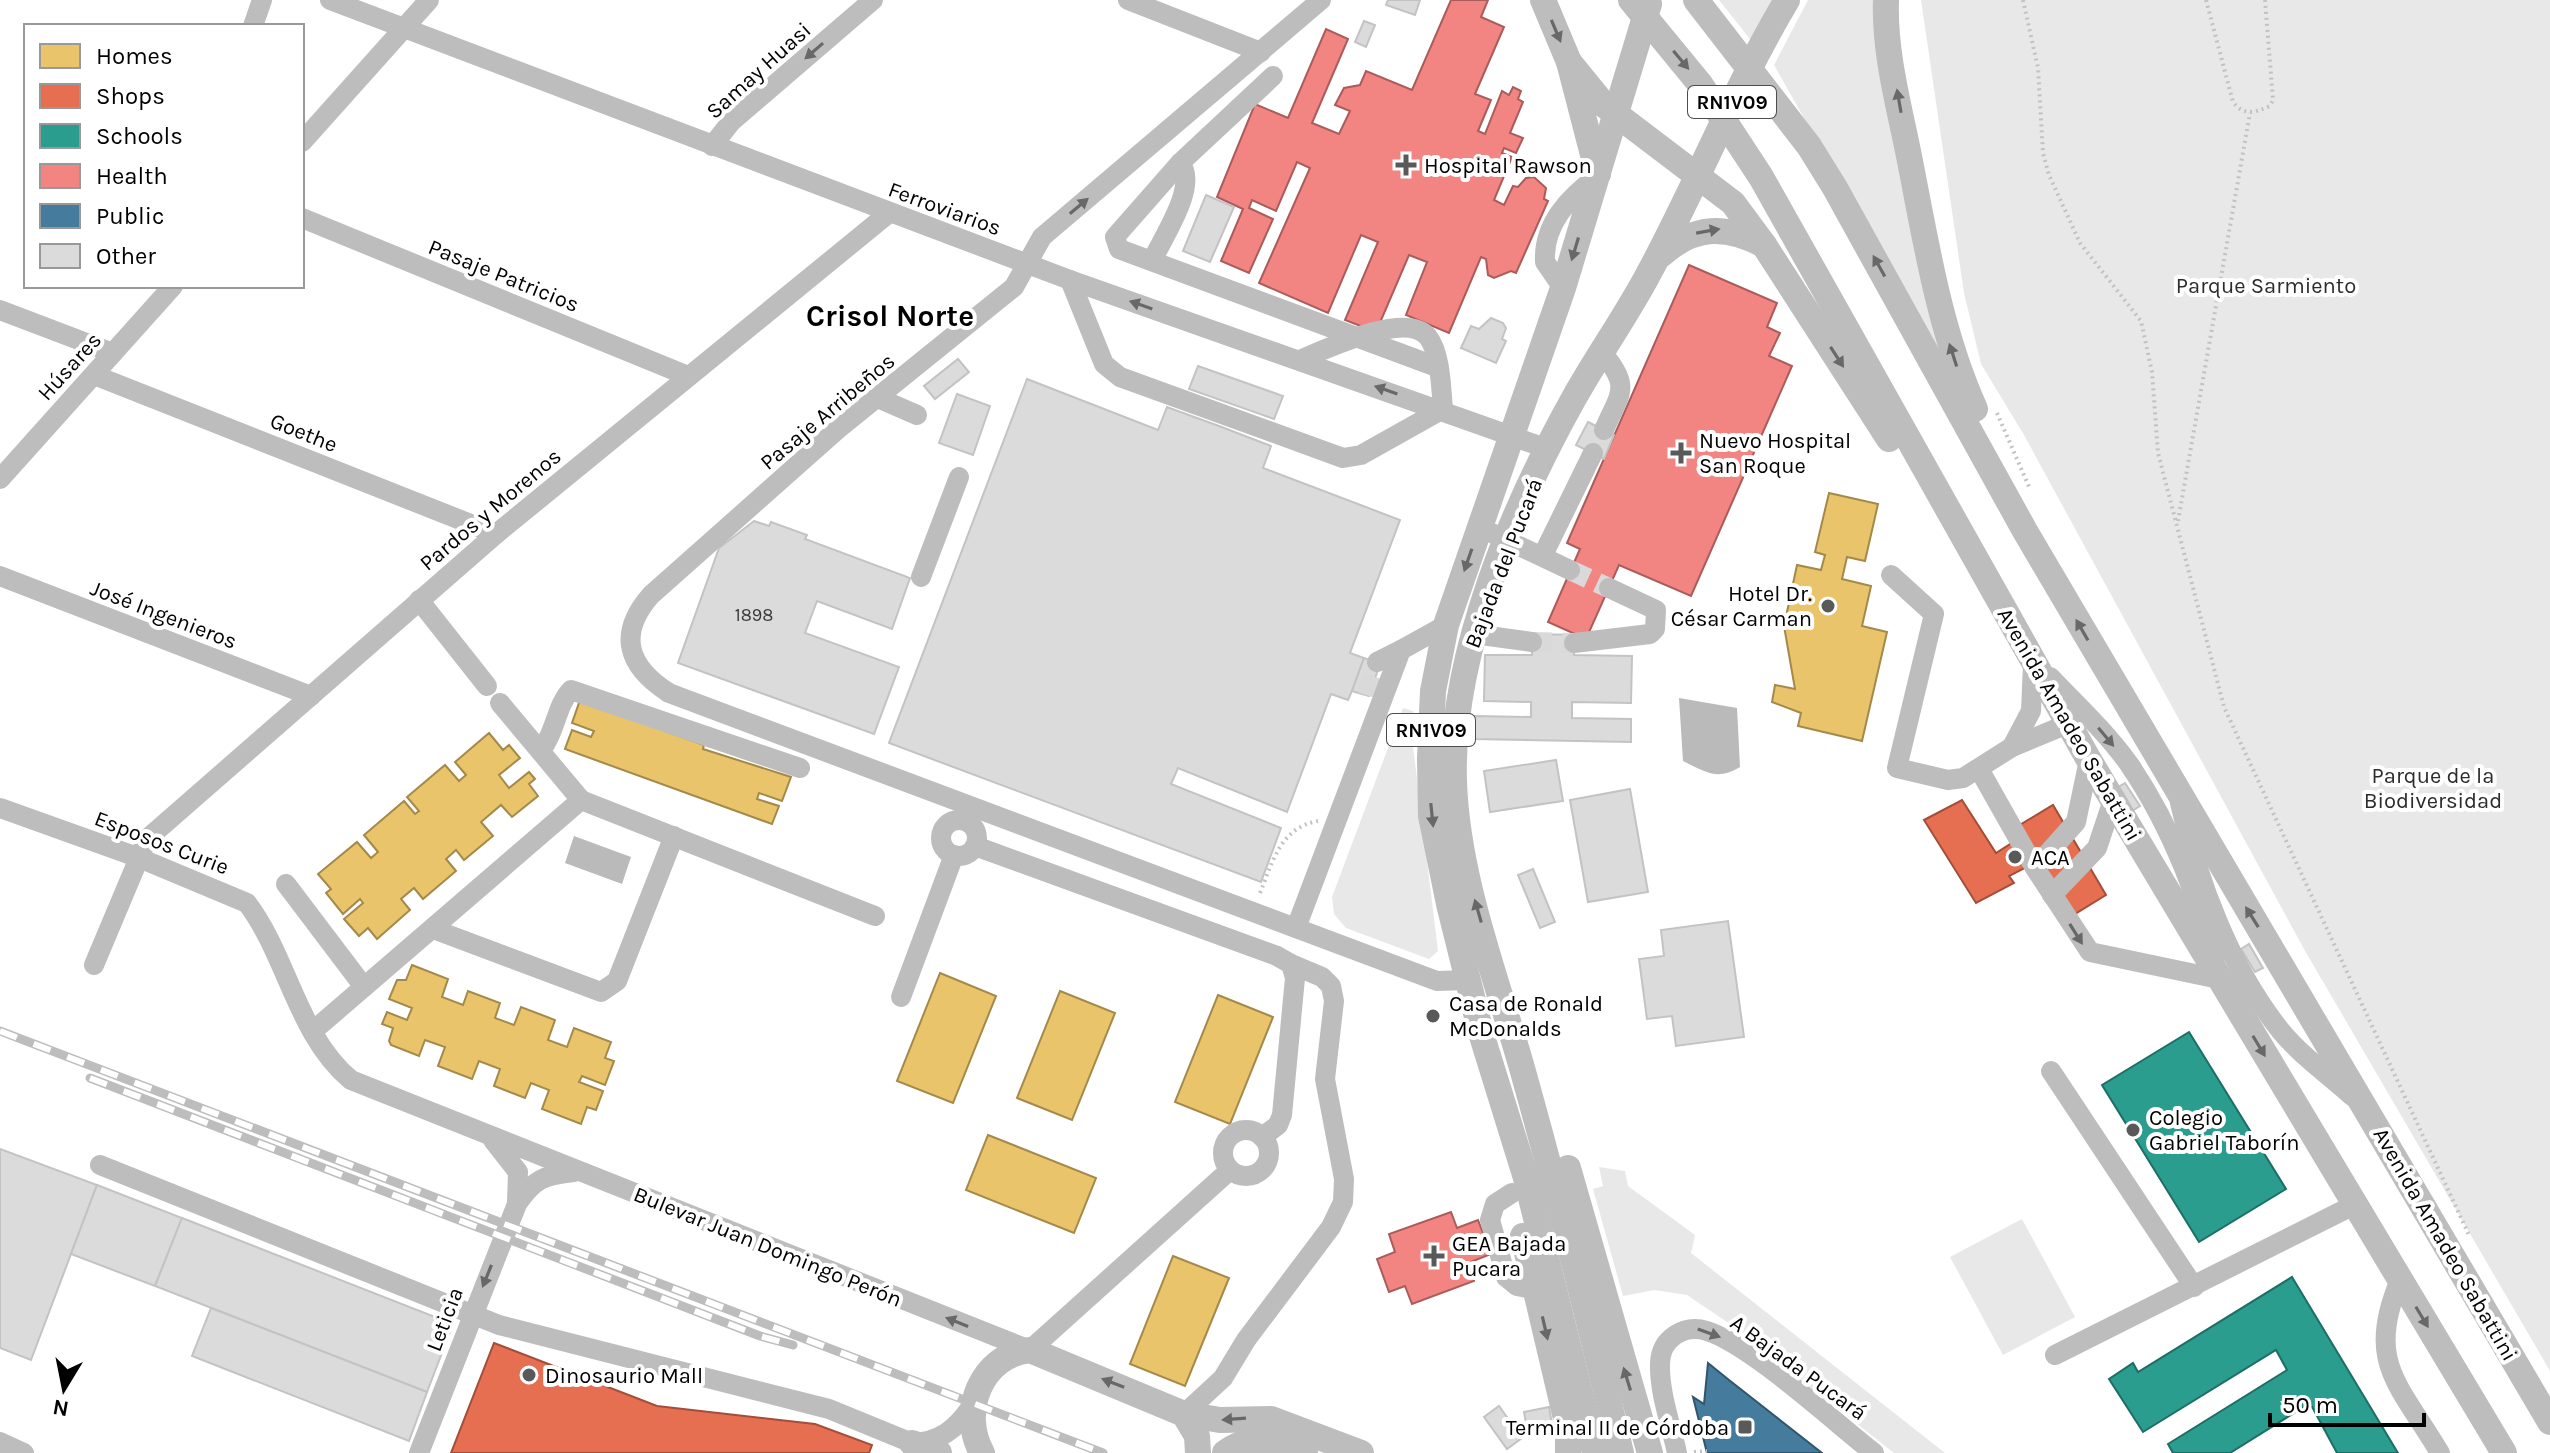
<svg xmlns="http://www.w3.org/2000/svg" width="2550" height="1453" font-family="Karla,sans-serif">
<rect width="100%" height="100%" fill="#fff"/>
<!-- green -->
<g fill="#e8e8e8">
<path d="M1719 0H1773L1754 44Z"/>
<path d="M1808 0H1879L1951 379 1774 65Z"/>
<path d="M1921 0H2550V1371L2304 949 2024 435 1981 364 1964 293Z"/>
<path d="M1403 708 1413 711 1412 738 1438 951 1429 959 1346 928 1334 914 1332 897Z"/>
<path d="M1599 1167 1625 1171 1628 1186 1695 1235 1691 1253 1945 1453H1894L1733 1326 1687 1295 1654 1290 1623 1296 1593 1189 1603 1186Z"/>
<path d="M2022 1219 2075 1317 2003 1355 1950 1257Z"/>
</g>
<!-- water -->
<g fill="#bababa">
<path d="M1679 698 1737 708 1740 767C1717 781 1706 772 1683 761Z"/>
<path d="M574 836 631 857 622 884 565 863Z"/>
</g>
<!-- homes -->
<g fill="#e9c46a" stroke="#a3894a" stroke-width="2">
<path d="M1829 493 1878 504 1865 561 1847 557 1842 579 1871 586 1862 626 1887 632 1862 741 1798 726 1801 713 1772 702 1775 685 1795 689 1784 626 1797 565 1821 570 1825 555 1815 552Z"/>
<path d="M580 700 704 745 703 749 791 777 782 801 759 793 757 799 779 806 772 824 565 749 572 730 591 737 594 731 572 723Z"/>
<path d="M489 733 503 750 509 745 520 758 499 775 509 788 529 772 535 779 529 784 538 796 512 817 501 805 481 822 493 836 464 860 456 850 446 859 456 871 423 899 414 888 401 899 410 910 377 939 368 928 359 936 344 919 363 903 360 899 343 914 326 893 331 889 318 874 357 842 371 858 378 852 364 835 404 801 415 814 419 811 407 797 445 765 459 781 466 775 455 762Z"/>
<path d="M412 965 448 979 442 997 463 1005 468 991 500 1003 495 1018 514 1025 521 1007 555 1020 548 1040 567 1047 574 1028 611 1042 605 1058 614 1061 605 1085 582 1076 579 1082 603 1091 596 1110 587 1107 581 1124 542 1109 549 1090 531 1083 525 1098 494 1086 500 1069 479 1061 472 1079 438 1066 445 1047 425 1040 419 1056 391 1045 389 1041 393 1028 382 1024 387 1012 407 1020 412 1008 389 999 397 980H406Z"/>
<path d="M940 973 996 996 953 1103 897 1081Z"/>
<path d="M1060 991 1115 1013 1072 1120 1017 1098Z"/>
<path d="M1218 995 1273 1017 1230 1124 1175 1102Z"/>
<path d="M988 1135 1096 1178 1074 1233 966 1190Z"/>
<path d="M1173 1256 1229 1278 1185 1386 1130 1364Z"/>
</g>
<!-- shops -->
<g fill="#e76f51" stroke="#a24e39" stroke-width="2">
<path d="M1962 800 1996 853 2024 835 2018 826 2053 805 2106 895 2070 917 2038 861 2009 876 2014 883 1976 903 1924 820Z"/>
<path d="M494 1343 657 1406 815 1424 872 1445 869 1453H451Z"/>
</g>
<!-- schools -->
<g fill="#2a9d8f" stroke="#1d6e64" stroke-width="2">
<path d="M2189 1032 2286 1189 2199 1242 2102 1085Z"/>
<path d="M2292 1277 2398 1453H2337L2310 1403 2230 1453H2173L2168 1444 2287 1370 2276 1350 2143 1432 2109 1379 2133 1363 2138 1372Z"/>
</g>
<!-- health -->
<g fill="#f28482" stroke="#a95c5b" stroke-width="2">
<path d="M1451 0H1488L1481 17 1504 27 1475 94 1491 100 1478 131 1485 134 1502 91 1509 95 1513 87 1521 91 1518 99 1523 102 1510 133 1523 138 1516 153 1504 148 1502 153 1512 157 1494 200 1504 205 1513 186 1518 187 1526 178 1534 177 1546 188 1544 199 1548 201 1516 273 1511 271 1494 278 1488 275 1486 259 1481 257 1449 333 1406 315 1427 262 1409 255 1376 332 1345 320 1378 242 1361 235 1328 313 1259 283 1310 168 1297 162 1276 211 1252 200 1249 208 1273 219 1249 273 1221 261 1243 209 1217 197 1255 104 1288 118 1326 29 1348 39 1312 123 1339 134 1350 111 1335 105 1344 88 1360 85 1366 71 1412 90Z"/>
<path d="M1689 265 1777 303 1767 327 1780 333 1769 356 1792 366 1691 596 1619 565 1586 639 1548 622 1580 549 1567 543Z"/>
<path d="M1451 1212 1457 1228 1478 1220 1491 1254 1468 1263 1474 1281 1412 1304 1405 1286 1389 1292 1377 1259 1395 1252 1389 1234Z"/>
</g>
<!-- public -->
<path fill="#457b9d" stroke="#30566e" stroke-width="2" d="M1708 1363 1729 1380 1822 1453H1707L1693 1397 1704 1404Z"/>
<!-- building -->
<g fill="#dbdbdb" stroke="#c3c3c3" stroke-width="2">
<path d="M1388 0H1420L1415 15 1386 5Z"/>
<path d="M1364 21 1375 25 1366 47 1355 42Z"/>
<path d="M1206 195 1234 207 1210 262 1183 251Z"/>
<path d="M1491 318 1503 323 1506 328 1502 339 1506 341 1496 363 1461 348 1471 326 1479 329Z"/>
<path d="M958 359 969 372 935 399 924 386Z"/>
<path d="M1198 366 1283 396 1274 419 1189 389Z"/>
<path d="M1027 379 1158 430 1167 407 1219 426 1271 446 1263 468 1400 520 1350 653 1364 658 1352 691 1348 700 1331 694 1287 812 1178 768 1171 784 1281 828 1261 882 889 743Z"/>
<path d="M957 394 990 406 973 455 939 443Z"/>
<path d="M1588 422 1614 435 1604 459 1576 445Z"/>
<path d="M754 521 769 526 771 522 807 535 805 539 910 578 892 629 817 601 805 633 899 667 874 734 678 663 719 548Z"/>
<path d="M1532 634 1574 635V655L1632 656 1631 703 1572 702V718L1631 719V742L1475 739V716L1531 717V702L1484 701 1485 655H1532Z"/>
<path d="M1364 658 1380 664 1369 696 1352 691Z"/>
<path d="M1556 760 1563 801 1490 812 1484 771Z"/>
<path d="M2125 783 2140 806 2132 811 2118 787Z"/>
<path d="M1630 789 1648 892 1588 902 1570 800Z"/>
<path d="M1533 869 1555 922 1540 928 1518 875Z"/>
<path d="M1728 921 1744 1037 1676 1046 1672 1016 1647 1019 1639 959 1664 956 1661 930Z"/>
<path d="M2249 944 2263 968 2255 972 2241 949Z"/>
<path d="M0 1149 97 1185 31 1360 0 1348Z"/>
<path d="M97 1185 182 1218 155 1286 71 1254Z"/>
<path d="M182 1218 453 1324 427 1392 155 1286Z"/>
<path d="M211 1308 427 1392 409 1441 192 1356Z"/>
<path d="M1499 1406 1522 1438 1507 1449 1484 1417Z"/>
<path d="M1549 1407 1552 1424 1527 1429 1524 1412Z"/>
</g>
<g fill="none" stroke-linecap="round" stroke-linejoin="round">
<!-- minor-tunnel -->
<g stroke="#d9d9d9" stroke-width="20" stroke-dasharray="20 10" stroke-linecap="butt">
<path d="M1570 570 1609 588"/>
<path d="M1532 642 1574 643"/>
<path d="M1366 695 1377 662"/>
</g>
<!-- path -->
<g stroke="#c2c2c2" stroke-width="4" stroke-dasharray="2 4" stroke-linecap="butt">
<path d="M2023 0 2038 68 2043 153 2049 175 2080 243 2141 321 2152 372 2158 453 2224 707 2469 1235"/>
<path d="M2206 0 2233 102C2244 116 2254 113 2270 106L2273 100 2265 0"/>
<path d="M1997 413 2030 489"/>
<path d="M2178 521 2250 113"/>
<path d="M1260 893C1273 861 1280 828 1318 821"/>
<path d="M1694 1452 1707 1451"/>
</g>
<!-- minor -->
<g stroke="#bdbdbd" stroke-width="20">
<path d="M330 0 1070 280 1548 449"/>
<path d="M1128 0 1261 52"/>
<path d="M1321 0 1042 237 1014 287 838 429 651 595C617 634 627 666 669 693L1437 981 1468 980"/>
<path d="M253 26 262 0"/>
<path d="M1273 76 1180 163 1115 237 1119 249 1437 367"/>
<path d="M302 142 429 0"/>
<path d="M712 146 731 122 873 0"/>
<path d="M302 218 688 376"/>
<path d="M1152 261C1163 237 1199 185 1180 163"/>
<path d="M1070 280 1104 364 1120 377 1343 458 1361 455 1443 409C1441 389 1441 354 1428 337 1406 310 1326 349 1300 360"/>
<path d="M1563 288 1545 262C1543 224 1569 197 1598 176"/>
<path d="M0 310 113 353"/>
<path d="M1602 352C1631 388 1621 391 1604 430"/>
<path d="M94 375 496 534"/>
<path d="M878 398 917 415"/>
<path d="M0 479 173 286"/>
<path d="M1479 527 1570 570"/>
<path d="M1543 555 1593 453"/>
<path d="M1891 575 1934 614 1897 768 1948 780 1963 778 2012 747 2070 723"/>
<path d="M0 576 311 696"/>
<path d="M921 577 959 477"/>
<path d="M419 600 487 686"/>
<path d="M1474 634 1532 642"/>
<path d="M1574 643 1650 634 1655 629 1656 610 1609 588"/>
<path d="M1377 662 1401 650"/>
<path d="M500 703 581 800"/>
<path d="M2012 747 2031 711 2033 664"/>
<path d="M542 749C556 731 556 706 571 690L800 768"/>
<path d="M1979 769 2035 868 2090 952 2219 979C2202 905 2172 827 2129 764 2106 732 2077 705 2050 677"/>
<path d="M2180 803C2198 882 2230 967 2280 1030 2300 1055 2329 1075 2352 1096"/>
<path d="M0 808 137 857 247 903C288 957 297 1035 351 1080L1030 1350 1230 1170"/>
<circle cx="959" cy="838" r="18"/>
<path d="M975 846 1277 956 1291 964 1295 978 1282 1115 1278 1125 1262 1137"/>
<path d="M2035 868 2076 822 2089 760"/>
<path d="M286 884 364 987"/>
<path d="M2052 895 2097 848 2113 800"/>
<path d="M1296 928 1401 650 1446 625"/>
<path d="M433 929 601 992 617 981 674 836"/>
<path d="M94 965 147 839 496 534 889 213"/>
<path d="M901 997 954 855"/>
<path d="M313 1031 581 800 875 916"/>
<path d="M2051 1071 2194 1287"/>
<circle cx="1246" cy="1153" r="23"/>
<path d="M493 1140 518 1172 517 1203"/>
<path d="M100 1165 499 1325 829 1409 912 1443C940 1442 956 1429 971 1407"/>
<path d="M1512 1193 1495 1204 1490 1220 1506 1277 1517 1286 1536 1290"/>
<path d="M2400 1280C2365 1362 2399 1384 2440 1453"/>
<path d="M2055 1355 2354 1205"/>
<path d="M1184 1414 1223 1378 1246 1340 1331 1227 1343 1202 1344 1179 1325 1079 1334 1001 1331 986 1322 977 1291 964"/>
<path d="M0 1442 24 1453"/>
<path d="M419 1453 517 1204C534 1179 544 1175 574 1172"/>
<path d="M1677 1453C1671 1425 1659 1392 1660 1363 1661 1338 1684 1324 1707 1331 1751 1345 1833 1421 1874 1453"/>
</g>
<!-- major -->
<g stroke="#bdbdbd" stroke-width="26">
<path d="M1543 0 1569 62 1598 174"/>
<path d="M1631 0 1700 84 1761 177 2089 760 2504 1453"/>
<path d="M1696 0 1809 146 1835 188 2025 531 2550 1422"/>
<path d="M1886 0C1884 52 1899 106 1909 156 1926 242 1939 329 1975 409"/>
<path d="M1569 62 1604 105 1733 203 1764 245 1889 439"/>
<path d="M1662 254C1695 225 1726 225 1764 245"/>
<path d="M1568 1168 1650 1453"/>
<path d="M1523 1236 1568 1427V1453"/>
<path d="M1184 1414 1197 1436 1198 1453"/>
<path d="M912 1443 939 1453"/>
<path d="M982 1453C959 1412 981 1355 1030 1350L1184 1414 1220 1420 1271 1419 1361 1453"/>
<path d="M1225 1453C1250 1433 1278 1442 1305 1453"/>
<path d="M1595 1453 1526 1178 1481 1033 1449 904 1431 816 1430 758 1433 691 1446 625 1563 288 1649 4"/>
<path d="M1621 1453C1590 1324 1558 1196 1522 1068 1496 976 1457 878 1454 781 1450 655 1513 507 1574 398 1598 355 1627 315 1650 271 1698 182 1735 87 1787 0"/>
</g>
<defs>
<g id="rail">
<path d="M0 1031 1103 1453"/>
<path d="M90 1078 760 1336 793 1345"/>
</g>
</defs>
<!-- rail casing -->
<use href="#rail" stroke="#bdbdbd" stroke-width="9"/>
<!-- rail -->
<use href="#rail" stroke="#fff" stroke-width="6" stroke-dasharray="18" stroke-linecap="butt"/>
</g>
<!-- one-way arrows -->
<defs><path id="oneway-solid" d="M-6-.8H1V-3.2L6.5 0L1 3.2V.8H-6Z" transform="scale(2)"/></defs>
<g fill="#686868">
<use href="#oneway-solid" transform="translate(1556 31) rotate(67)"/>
<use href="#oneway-solid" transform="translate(814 51) rotate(139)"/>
<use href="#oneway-solid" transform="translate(1681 60) rotate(50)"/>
<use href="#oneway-solid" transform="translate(1899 101) rotate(-100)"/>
<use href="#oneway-solid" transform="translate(1079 206) rotate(-40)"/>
<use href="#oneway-solid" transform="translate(1708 231) rotate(-10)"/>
<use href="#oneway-solid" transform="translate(1575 249) rotate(107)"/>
<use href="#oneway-solid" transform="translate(1879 266) rotate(-119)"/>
<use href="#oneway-solid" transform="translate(1141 305) rotate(-161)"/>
<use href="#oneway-solid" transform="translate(1953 355) rotate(-108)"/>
<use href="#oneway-solid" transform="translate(1837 357) rotate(57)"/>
<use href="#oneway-solid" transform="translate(1386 390) rotate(-161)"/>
<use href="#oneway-solid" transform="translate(1468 560) rotate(109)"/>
<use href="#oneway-solid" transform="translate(2082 630) rotate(-120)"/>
<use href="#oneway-solid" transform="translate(2106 737) rotate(50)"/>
<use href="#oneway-solid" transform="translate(1432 815) rotate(84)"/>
<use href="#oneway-solid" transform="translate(1478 911) rotate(-106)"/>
<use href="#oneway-solid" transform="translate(2252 917) rotate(-122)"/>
<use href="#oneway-solid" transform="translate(2076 934) rotate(58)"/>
<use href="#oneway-solid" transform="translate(2259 1046) rotate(59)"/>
<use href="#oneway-solid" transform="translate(487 1276) rotate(112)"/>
<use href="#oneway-solid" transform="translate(2422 1317) rotate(59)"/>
<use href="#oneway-solid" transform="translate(957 1322) rotate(-158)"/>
<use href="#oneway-solid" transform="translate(1545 1328) rotate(77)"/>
<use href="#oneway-solid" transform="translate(1709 1333) rotate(20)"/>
<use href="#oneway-solid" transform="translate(1627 1379) rotate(-107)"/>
<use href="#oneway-solid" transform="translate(1113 1383) rotate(-159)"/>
<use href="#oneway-solid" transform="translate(1234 1419) rotate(176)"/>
</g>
<!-- markers -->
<g fill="#595959" stroke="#fff" stroke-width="3">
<path d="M1402 153h8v8h8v8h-8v8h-8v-8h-8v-8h8z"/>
<path d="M1677 441h8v8h8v8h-8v8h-8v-8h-8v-8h8z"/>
<circle cx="1828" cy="606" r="8"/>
<circle cx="2015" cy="857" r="8"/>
<circle cx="1433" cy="1016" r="8"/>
<circle cx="2133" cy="1130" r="8"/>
<path d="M1430 1244h8v8h8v8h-8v8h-8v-8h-8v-8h8z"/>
<circle cx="529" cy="1375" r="8"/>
<rect x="1737" y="1419" width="16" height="16" rx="4"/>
</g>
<g text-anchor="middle" stroke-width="8" stroke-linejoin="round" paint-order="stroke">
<!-- number labels -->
<g font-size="18" fill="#373737">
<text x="754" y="621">1898</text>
</g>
<!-- shield labels -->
<g fill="#fff" stroke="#4c4c4c" stroke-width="2">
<rect x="1688" y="86" width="88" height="32" rx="6"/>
<rect x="1387" y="714" width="88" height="32" rx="6"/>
</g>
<g font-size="20" font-weight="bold" fill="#000">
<text x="1732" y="109">RN1V09</text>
<text x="1431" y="737">RN1V09</text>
</g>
<!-- street labels -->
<g font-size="22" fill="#000" stroke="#fff">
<text transform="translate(758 70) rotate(-42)" y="8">Samay Huasi</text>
<text transform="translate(945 208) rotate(20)" y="8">Ferroviarios</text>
<text transform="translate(504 275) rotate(22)" y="8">Pasaje Patricios</text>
<text transform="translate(69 366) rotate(-48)" y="8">Húsares</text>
<text transform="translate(827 411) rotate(-40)" y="8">Pasaje Arribeños</text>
<text transform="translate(304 432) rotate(22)" y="8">Goethe</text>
<text transform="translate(490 509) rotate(-40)" y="8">Pardos y Morenos</text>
<text transform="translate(1503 563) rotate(-69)" y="8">Bajada del Pucará</text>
<text transform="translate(164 614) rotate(21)" y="8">José Ingenieros</text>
<text transform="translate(2070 724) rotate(60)" y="8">Avenida Amadeo Sabattini</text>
<text transform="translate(162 842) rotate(21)" y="8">Esposos Curie</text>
<text transform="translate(2446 1244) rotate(60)" y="8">Avenida Amadeo Sabattini</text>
<text transform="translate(768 1246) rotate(22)" y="8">Bulevar Juan Domingo Perón</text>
<text transform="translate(444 1319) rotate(-69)" y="8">Leticia</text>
<text transform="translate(1799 1367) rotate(36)" y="8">A Bajada Pucará</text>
</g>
<!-- poi labels -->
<g font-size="22" fill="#000" stroke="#fff" text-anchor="start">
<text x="1424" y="173">Hospital Rawson</text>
<text x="1699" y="448">Nuevo Hospital<tspan x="1699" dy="25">San Roque</tspan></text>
<text x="1812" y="601" text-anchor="end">Hotel Dr.<tspan x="1812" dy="25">César Carman</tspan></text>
<text x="2031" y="865">ACA</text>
<text x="1449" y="1011">Casa de Ronald<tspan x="1449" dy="25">McDonalds</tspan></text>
<text x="2149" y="1125">Colegio<tspan x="2149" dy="25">Gabriel Taborín</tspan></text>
<text x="1452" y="1251">GEA Bajada<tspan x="1452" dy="25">Pucara</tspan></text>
<text x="545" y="1383">Dinosaurio Mall</text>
<text x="1729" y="1435" text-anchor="end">Terminal II de Córdoba</text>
</g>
<!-- park labels -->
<g font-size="22" fill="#2c2c2c" stroke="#fff">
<text x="2266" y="293">Parque Sarmiento</text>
<text x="2433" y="783">Parque de la<tspan x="2433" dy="25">Biodiversidad</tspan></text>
</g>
<!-- district labels -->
<g font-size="30" font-weight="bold" fill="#000" stroke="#fff">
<text x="890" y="326">Crisol Norte</text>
</g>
</g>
<!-- legend -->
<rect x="24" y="24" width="280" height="264" fill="#ffffff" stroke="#999999" stroke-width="2"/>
<rect x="40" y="44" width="40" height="24" fill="#e9c46a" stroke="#999999" stroke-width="2"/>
<text x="96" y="64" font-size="24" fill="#000000">Homes</text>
<rect x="40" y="84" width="40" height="24" fill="#e76f51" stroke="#999999" stroke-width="2"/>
<text x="96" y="104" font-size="24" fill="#000000">Shops</text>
<rect x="40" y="124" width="40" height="24" fill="#2a9d8f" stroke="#999999" stroke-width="2"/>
<text x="96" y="144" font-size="24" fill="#000000">Schools</text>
<rect x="40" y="164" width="40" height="24" fill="#f28482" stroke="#999999" stroke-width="2"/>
<text x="96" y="184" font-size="24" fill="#000000">Health</text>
<rect x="40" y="204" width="40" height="24" fill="#457b9d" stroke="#999999" stroke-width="2"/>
<text x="96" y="224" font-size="24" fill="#000000">Public</text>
<rect x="40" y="244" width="40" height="24" fill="#dbdbdb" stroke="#999999" stroke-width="2"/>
<text x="96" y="264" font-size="24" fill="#000000">Other</text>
<!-- north arrow -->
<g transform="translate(64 1389) rotate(190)" stroke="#ffffff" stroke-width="6" paint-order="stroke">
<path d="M0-6L14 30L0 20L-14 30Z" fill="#000000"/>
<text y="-12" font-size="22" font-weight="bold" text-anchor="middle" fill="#000000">N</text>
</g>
<!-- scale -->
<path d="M2270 1413v12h154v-12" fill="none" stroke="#000000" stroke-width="4"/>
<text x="2282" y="1413" font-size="24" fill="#000000" stroke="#ffffff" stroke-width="6" paint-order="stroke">50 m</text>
</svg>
